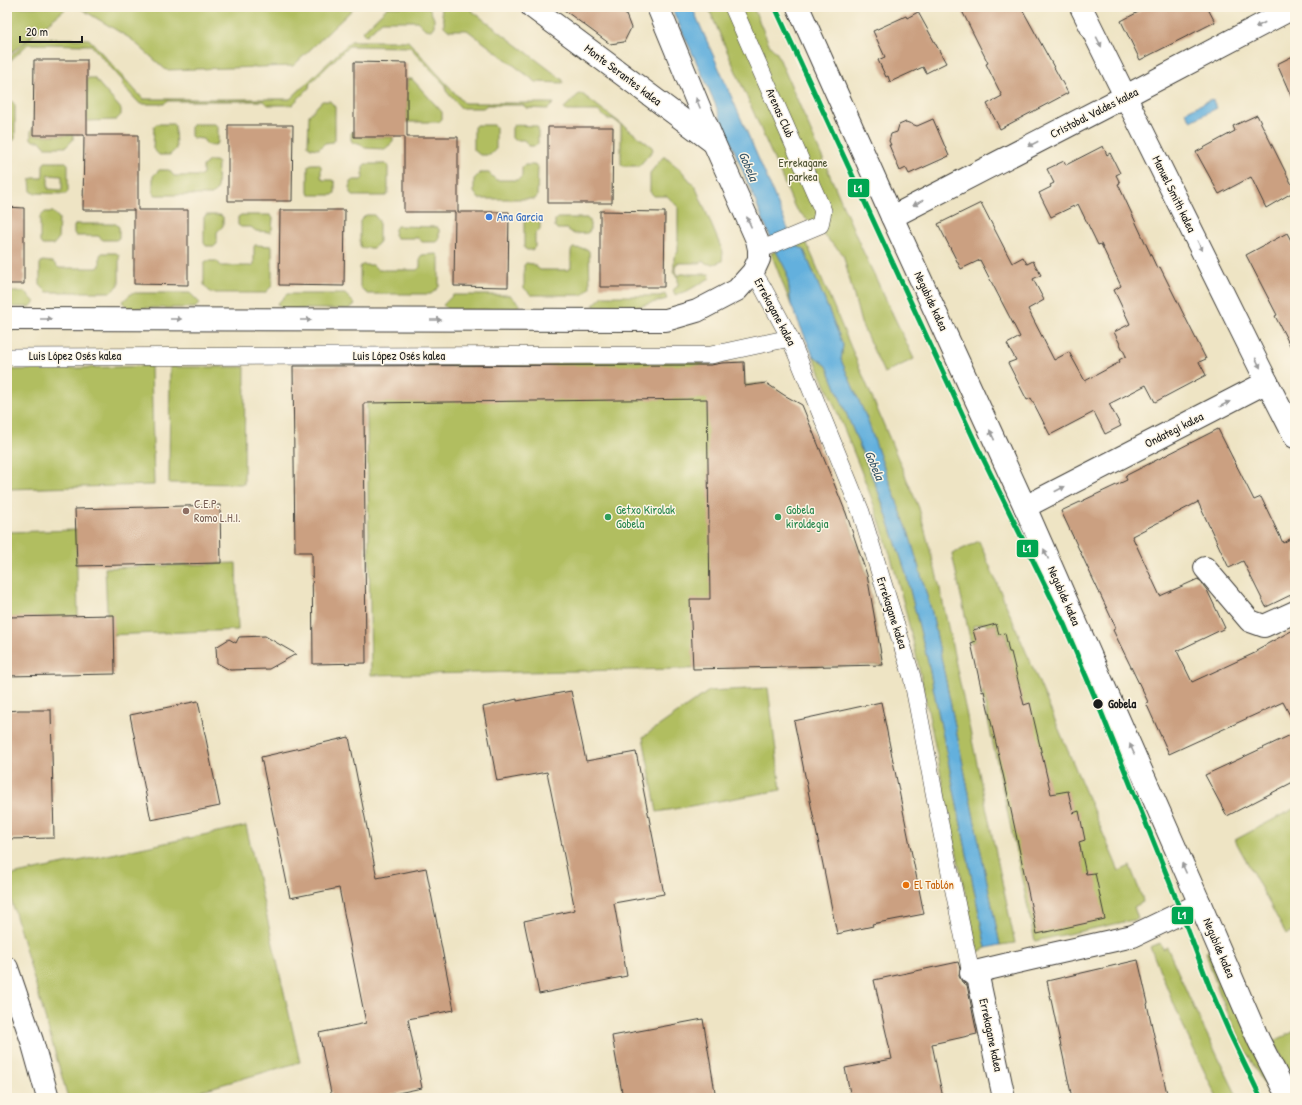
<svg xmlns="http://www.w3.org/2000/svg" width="1302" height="1105" font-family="'Patrick Hand',sans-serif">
<rect width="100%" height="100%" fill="#fcf5e5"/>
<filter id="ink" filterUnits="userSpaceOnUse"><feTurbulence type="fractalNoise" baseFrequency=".025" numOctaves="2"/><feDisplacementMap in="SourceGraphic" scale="8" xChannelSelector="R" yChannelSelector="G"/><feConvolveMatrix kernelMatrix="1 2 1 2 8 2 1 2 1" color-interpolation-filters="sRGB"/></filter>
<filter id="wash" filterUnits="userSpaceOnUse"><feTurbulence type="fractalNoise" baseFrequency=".012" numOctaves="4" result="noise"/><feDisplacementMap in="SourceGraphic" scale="16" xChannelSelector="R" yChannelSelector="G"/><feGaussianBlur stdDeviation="0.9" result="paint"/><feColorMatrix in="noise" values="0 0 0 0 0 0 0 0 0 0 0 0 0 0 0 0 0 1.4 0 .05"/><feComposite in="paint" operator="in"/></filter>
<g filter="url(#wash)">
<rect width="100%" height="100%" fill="#eee4c4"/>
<!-- green -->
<g fill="#b1be60" stroke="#666d3e" fill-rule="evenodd">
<path d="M14 7H68L7 56V14Z"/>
<path d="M78 7H355L293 66 166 70 131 39Z"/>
<path d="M388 7H429L434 19V26L431 30 425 29 417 21H382L367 35H365L362 32Z"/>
<path d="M440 7H467L563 80V83L536 82 467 30H448L444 26V21Z"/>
<path d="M708 7H753L770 46 777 53 861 247 914 359 884 373 861 323 843 254 795 208Z"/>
<path d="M30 38 89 39 143 99H290L351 41H408L464 103H554L548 109 526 108 523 105H487L483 108H461L446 91V86L410 47 349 46 310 83 309 88 292 105H268L264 101H167L164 104H140L123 86V81L91 45 28 44 7 64V60Z"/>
<path d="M87 78H94L121 109V115L116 120 87 121Z"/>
<path d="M407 79H412L442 112V119L439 122H407Z"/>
<path d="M579 94H582L652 147 653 150 639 166H623L621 164V125L613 119H607L598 111H566L564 108Z"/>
<path d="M7 99H10L15 105V139L13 141H7Z"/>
<path d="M322 101H330L335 107V140L333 142 325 143 319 149 311 148 308 146 309 115Z"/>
<path d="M156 124H173L175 126 176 149 170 155H159L153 149 154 126Z"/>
<path d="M193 124H215L218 127V143L215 145H207L203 139 193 138 191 136V126Z"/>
<path d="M476 125H494L496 127V149L490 155H480L474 150V127Z"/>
<path d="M514 125 536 126 538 128V144L535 146H529L524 140H514L512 138V128Z"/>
<path d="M33 128 34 135H73V140L66 147H45L40 141H33L31 139V131Z"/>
<path d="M354 130V137H393V142L385 149 365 148 359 143H353L351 140V133Z"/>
<path d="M663 157H665L681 170 696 188 723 252 722 261C716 264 708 266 703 261L700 263H677L675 267V272L678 276 681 274H709L710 278 687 291 675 295 673 290 678 286V278L674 273V257L678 252V207L667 196H654L650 192V173Z"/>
<path d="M209 161H215L218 163 217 190 212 195H156L153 193V176L159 170H169L174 176H201L203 174V166Z"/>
<path d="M45 162H66L68 164V191L66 194 33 193 31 191 30 180 33 178H41L43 175V165ZM48 175 62 176V190L48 189Z"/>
<path d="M311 164H319L321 166V177L323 180H332L335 182V193L333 195H310L308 193V166Z"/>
<path d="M365 164H386L388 166V193L386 196H353L350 193V182L353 180H361L363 178V166Z"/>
<path d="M525 165H536L538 167 537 197 535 199H479L474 192V179L480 173H489L496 180H518L522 176V167Z"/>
<path d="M45 212H53L59 218 58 239 53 245H42L40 242V217Z"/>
<path d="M206 215H220L223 217V226L217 232V244L215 246H206L204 243V217Z"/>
<path d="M241 215H270L273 218 272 229 270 232 256 231 251 227H241L238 225V217Z"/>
<path d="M366 215H374L379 221V243L373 248H363L360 246V221Z"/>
<path d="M527 217H538L540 220V229L535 234V247L532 250H527L524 248V220Z"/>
<path d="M557 218H588L590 220V231L587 233 574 234 567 229H557L555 227V220Z"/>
<path d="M76 224H116L119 227V238L116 240H103L98 236H76L74 233V226Z"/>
<path d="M397 226 437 227 439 229V240L437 242H422L418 238H397L394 235 395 229Z"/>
<path d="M805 239 919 508 939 584 1015 943 1000 945 932 613 909 534 882 462 867 419 841 360 843 345 804 250 794 244Z"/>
<path d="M255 245 271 246 272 247V286L265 293H211L204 285V263L206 261H217L221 266H252L254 264V247Z"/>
<path d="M573 248 587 249 589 251 590 288 582 295H531L524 288V265L526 263 533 264 540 270H568L571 268V251Z"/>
<path d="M776 251 787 272 791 305 771 253Z"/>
<path d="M102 253H116L119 255V285L111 292H47L40 285V264L42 261 53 262 59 268H97L100 266V255Z"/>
<path d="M437 254 439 257V287L431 294H367L360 287V267L362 265H373L378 270H417L420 267V257L422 255Z"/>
<path d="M7 292H25L35 302 30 307H7Z"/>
<path d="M132 293H190L200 303 195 308H128L122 302Z"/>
<path d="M287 294H345L355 304 349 309H282L277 304Z"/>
<path d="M665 294 667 299 637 307 599 311 593 305 603 296H660Z"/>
<path d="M453 295H510L520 305 514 310H448L443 305Z"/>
<path d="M813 355 827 366 880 496 905 570 928 662 986 948 978 952C963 885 949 818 936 750 921 676 906 601 882 529 863 470 837 413 813 355Z"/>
<path d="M366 360H689L706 364 743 362 745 385 766 383 783 395 846 513 867 575 883 665 371 675Z"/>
<path d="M151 366 154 485 7 489V370Z"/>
<path d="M170 367H245L244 484 169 483Z"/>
<path d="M76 530 78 616 7 618V532Z"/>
<path d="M979 541 1119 871 1130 866 1142 897 1143 902 1134 907 1138 919 1035 941 982 692 1018 683 1005 633 999 634 996 624 987 626 985 623 973 626 976 641 971 643 952 554Z"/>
<path d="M236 563 238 630 108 635 105 568Z"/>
<path d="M768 688 781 790 657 812 643 737 709 691Z"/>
<path d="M1295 808V930L1286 934 1235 840Z"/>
<path d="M246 826 300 1062 175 1098H68L7 885V876Z"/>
<path d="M1160 943 1163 949 1167 947 1194 1008 1238 1098H1217L1187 1035 1150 947Z"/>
<path d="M1212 950 1284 1098H1272C1245 1052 1220 1003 1206 952Z"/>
<path d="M1295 1031V1085L1274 1041Z"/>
</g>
<!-- water -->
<g fill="#64b0dd" stroke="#40667c">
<path d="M671 7H692L767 178 794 244 804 250 843 345 841 360 867 419 882 462 909 534 932 613 1000 945 986 948 928 662 905 570 880 496 827 366 813 355 791 305 787 272 776 251 708 87Z"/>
<path d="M1212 99 1217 108 1191 121 1185 112Z"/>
</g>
<g id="blocks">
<!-- building -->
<g fill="#cba081">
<path d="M560 7H623L631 28 624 42 610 44Z"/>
<path d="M960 7H1021L1068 93 1000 129 987 104 1002 96 986 64 988 63Z"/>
<path d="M1148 7H1207L1215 22 1140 60 1121 21Z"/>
<path d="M918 12 946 63 926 73 923 67 890 82 888 76 886 77 878 60 885 57 873 31 906 16 907 18Z"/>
<path d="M1295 55V105L1277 64Z"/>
<path d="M34 60H87V135H138V210H188V285L134 284V210H83L84 135H33Z"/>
<path d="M354 62 407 63V137H458V212H509L508 287 454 286 455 212H404V137H354Z"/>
<path d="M1257 115 1295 191 1266 208 1251 177 1219 194 1196 152 1235 131 1233 126Z"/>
<path d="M933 119 949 156 909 174 906 168 900 171 889 145H891L889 141 891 134 897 132 899 125 906 122 917 126Z"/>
<path d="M228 125H293L292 201H228Z"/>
<path d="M548 127H613L612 203H548Z"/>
<path d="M1103 146 1107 155 1110 153 1120 173 1116 175 1120 183 1118 184 1157 268 1160 267 1206 359 1199 362 1206 375 1155 402 1146 385 1109 404 1121 426 1105 434 1094 412 1050 435 1031 398 1027 400 1008 363 1016 360 1007 344 1020 337 980 260 961 269 938 224 981 203 1012 263 1023 257 1027 264 1033 261 1041 275 1033 279 1044 300 1028 309 1054 360 1069 352 1085 381 1120 362 1119 360 1126 356 1114 332 1130 324 1114 290 1121 286 1101 244 1098 245 1078 204 1051 217 1039 193 1051 187 1050 185 1054 183 1047 169 1064 161 1066 165Z"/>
<path d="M7 207 24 208V284H7Z"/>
<path d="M280 210H345L344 286 279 285Z"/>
<path d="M600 211 665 212 664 287H600Z"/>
<path d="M1287 233 1295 248V355L1275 316 1277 315 1246 255Z"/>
<path d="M744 362 745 386 766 383 784 395 802 405 846 513 867 575 883 665 693 669 690 599H710L707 399 364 403 366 663 313 664 312 552H295L293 366 711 365 722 363Z"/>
<path d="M1218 429 1254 500 1261 497 1283 543 1295 536V593L1266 607 1243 561 1229 568 1198 502 1132 536 1160 596 1198 579 1207 590 1225 628 1177 651 1192 682 1257 652 1256 650 1295 629V725L1283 702 1169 754 1146 703 1148 702 1113 630 1116 628 1061 511 1127 480 1125 476Z"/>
<path d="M220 505 221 563 77 566 75 509Z"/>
<path d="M114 615 115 674 7 676V617Z"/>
<path d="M996 624 999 634 1005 633 1009 652H1011L1024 705 1030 703 1051 794 1068 791 1073 813 1079 811 1085 840 1079 842 1086 874 1095 873 1105 919 1037 934 1008 796 984 691 982 692 971 643 976 641 973 630Z"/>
<path d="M265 636 296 654 269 669 230 670 217 663 216 647 229 639 236 643 239 637Z"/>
<path d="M571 691 586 761 636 752 664 894 614 903 627 976 539 994 524 921 575 910 547 772 497 781 483 707 517 699V701Z"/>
<path d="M198 701 220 806 151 820 130 715Z"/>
<path d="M881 702 924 914 872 924 873 926 837 934 794 721Z"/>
<path d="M19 710H51L54 838 7 839V711Z"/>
<path d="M1295 733V781L1227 816 1205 775Z"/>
<path d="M349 737 377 878 426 868 454 1010 408 1019 422 1088 374 1098H332L319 1033 366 1023 339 888 290 898 261 757Z"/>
<path d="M1138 960 1148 1003 1147 1004 1168 1098H1072L1047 981Z"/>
<path d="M958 962 960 968 959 976 962 982 967 985 977 1034 932 1044 943 1098H851L845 1068 892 1059 874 980Z"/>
<path d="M703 1019 716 1098H623L612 1036Z"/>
</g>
</g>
</g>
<g filter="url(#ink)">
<use href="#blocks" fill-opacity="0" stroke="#3c3a35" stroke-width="1"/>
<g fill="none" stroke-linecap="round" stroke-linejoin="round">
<defs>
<g id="pedestrian">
<path d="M733 7 823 211 820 225 767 247 759 249"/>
<path d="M753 272 762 286 790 338 861 512 912 677 942 834 971 973"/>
<path d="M7 357 711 355 790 338"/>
</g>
<g id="minor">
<path d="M532 7 714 143"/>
<path d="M798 7 892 217 1025 507 1200 904 1259 1041 1282 1086 1290 1098"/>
<path d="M1081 7 1267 382"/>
<path d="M892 217 1126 96 1295 7"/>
<path d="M7 319 666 320 697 311 737 290 753 272 759 259V249L757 240 714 143 658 7"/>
<path d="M1025 507 1267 382 1295 437"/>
<path d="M1205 568 1250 621 1264 626 1295 612"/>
<path d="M977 972 1004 1098"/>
<path d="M971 973 1030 959 1133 936 1200 904"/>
</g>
<path id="tertiary" d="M7 968 32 1041 48 1098"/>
</defs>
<!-- pedestrian casing -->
<use href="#pedestrian" stroke="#3c3a35" stroke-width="18"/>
<!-- minor casing -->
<use href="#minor" stroke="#3c3a35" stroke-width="24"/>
<!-- tertiary casing -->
<use href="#tertiary" stroke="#3c3a35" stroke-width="24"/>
<!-- pedestrian -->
<use href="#pedestrian" stroke="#fff" stroke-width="17"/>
<!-- minor -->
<use href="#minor" stroke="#fff" stroke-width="22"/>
<!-- tertiary -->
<use href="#tertiary" stroke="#fff" stroke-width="22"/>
<defs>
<path id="metro-1" d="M775 7 977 446 1064 624 1102 714 1170 883 1210 988 1230 1034 1261 1098"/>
</defs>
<!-- metro-1 casing -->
<use href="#metro-1" stroke="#fcf5e5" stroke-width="8"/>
<!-- metro-1 -->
<use href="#metro-1" stroke="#00a651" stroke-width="5"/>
</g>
<!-- one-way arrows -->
<defs><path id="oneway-solid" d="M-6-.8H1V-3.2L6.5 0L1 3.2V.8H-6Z"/></defs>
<g fill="#999">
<use href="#oneway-solid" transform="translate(1260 25) rotate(152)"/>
<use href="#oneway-solid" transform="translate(1099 42) rotate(63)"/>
<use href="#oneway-solid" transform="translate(698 103) rotate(-112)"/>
<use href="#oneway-solid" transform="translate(1033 144) rotate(153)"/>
<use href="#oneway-solid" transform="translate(918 203) rotate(153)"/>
<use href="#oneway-solid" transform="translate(749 222) rotate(-114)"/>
<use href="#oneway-solid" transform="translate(1200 246) rotate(64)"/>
<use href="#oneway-solid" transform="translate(46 319)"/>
<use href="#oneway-solid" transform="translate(176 319)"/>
<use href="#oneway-solid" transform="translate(306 320)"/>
<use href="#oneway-solid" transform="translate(436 320)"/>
<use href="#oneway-solid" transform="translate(1258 363) rotate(64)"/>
<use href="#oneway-solid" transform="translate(1225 404) rotate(-27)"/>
<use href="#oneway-solid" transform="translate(992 435) rotate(-115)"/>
<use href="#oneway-solid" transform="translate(1060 489) rotate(-27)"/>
<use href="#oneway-solid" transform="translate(1046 554) rotate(-114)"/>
<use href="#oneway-solid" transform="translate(1132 749) rotate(-114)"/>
<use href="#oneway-solid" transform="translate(1184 868) rotate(-114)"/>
</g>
</g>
<!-- markers -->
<circle fill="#3f7fe0" stroke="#fcf5e5" stroke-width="1.5" cx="489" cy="217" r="4"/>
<circle fill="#8d6e63" stroke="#fcf5e5" stroke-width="1.5" cx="186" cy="511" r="4"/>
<g fill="#2e9e5b" stroke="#fcf5e5" stroke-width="1.5">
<circle cx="608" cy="517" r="4"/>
<circle cx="778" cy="517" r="4"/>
</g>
<circle fill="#1c1c1c" stroke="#fcf5e5" stroke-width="1.5" cx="1098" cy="704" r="5.5"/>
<circle fill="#e8710a" stroke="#fcf5e5" stroke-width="1.5" cx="906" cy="885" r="4"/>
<g text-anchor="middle" stroke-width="3" stroke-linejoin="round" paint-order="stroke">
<!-- street labels -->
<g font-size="12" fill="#1c1c1c" stroke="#fcf5e5">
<text transform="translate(623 75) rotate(37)" y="4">Monte Serantes kalea</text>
<text transform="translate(780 113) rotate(66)" y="4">Arenas Club</text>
<text transform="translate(1094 113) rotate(-27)" y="4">Cristobal Valdes kalea</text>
<text transform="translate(1174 194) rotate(64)" y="4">Manuel Smith kalea</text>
<text transform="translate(931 301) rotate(65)" y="4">Negubide kalea</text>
<text transform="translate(775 312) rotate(62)" y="4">Errekagane kalea</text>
<text x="75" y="360">Luis López Osés kalea</text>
<text x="399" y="360">Luis López Osés kalea</text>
<text transform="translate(1174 430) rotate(-27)" y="4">Ondategi kalea</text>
<text transform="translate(1064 596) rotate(66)" y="4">Negubide kalea</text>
<text transform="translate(892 613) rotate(72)" y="4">Errekagane kalea</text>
<text transform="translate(1219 948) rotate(67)" y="4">Negubide kalea</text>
<text transform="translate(991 1035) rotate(78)" y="4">Errekagane kalea</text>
</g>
<!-- park labels -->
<g font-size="12" fill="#505534" stroke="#fcf5e5">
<text x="803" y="167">Errekagane<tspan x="803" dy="14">parkea</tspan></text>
</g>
<!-- shop labels -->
<g font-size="12" fill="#366cbe" stroke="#fcf5e5" text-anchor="start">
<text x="497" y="221">Ana Garcia</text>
</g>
<!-- education labels -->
<g font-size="12" fill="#785e54" stroke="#fcf5e5" text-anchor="start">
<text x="194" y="508">C.E.P.<tspan x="194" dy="14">Romo L.H.I.</tspan></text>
</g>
<!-- leisure labels -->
<g font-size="12" fill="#27864d" stroke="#fcf5e5" text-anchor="start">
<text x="616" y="514">Getxo Kirolak<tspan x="616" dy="14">Gobela</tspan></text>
<text x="786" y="514">Gobela<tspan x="786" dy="14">kiroldegia</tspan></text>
</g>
<!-- stop labels -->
<g font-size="12" font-weight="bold" fill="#1c1c1c" stroke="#fcf5e5" text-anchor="start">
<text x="1108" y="708">Gobela</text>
</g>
<!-- food labels -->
<g font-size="12" fill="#c56008" stroke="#fcf5e5" text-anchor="start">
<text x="914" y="889">El Tablón</text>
</g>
<!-- water labels -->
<g font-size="13" font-style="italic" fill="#395769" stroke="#fcf5e5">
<text transform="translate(749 166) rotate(67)" y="5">Gobela</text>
<text transform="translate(875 465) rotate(67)" y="5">Gobela</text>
</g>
</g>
<g stroke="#fcf5e5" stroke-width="1.5">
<rect x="847" y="178" width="23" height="20" rx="4" fill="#00a651"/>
<rect x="1016" y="539" width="23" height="19" rx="4" fill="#00a651"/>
<rect x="1171" y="906" width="23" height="19" rx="4" fill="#00a651"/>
</g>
<g font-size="11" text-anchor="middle" font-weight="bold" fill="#fff">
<text x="858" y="192">L1</text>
<text x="1027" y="552">L1</text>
<text x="1182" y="919">L1</text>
</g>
<!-- margin -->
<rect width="1302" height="1105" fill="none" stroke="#fcf5e5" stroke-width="24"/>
<!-- scale -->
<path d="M20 36v6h62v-6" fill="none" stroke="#1c1c1c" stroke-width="2"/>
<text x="26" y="36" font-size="12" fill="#1c1c1c" stroke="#fcf5e5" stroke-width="3" paint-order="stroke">20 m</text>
</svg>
